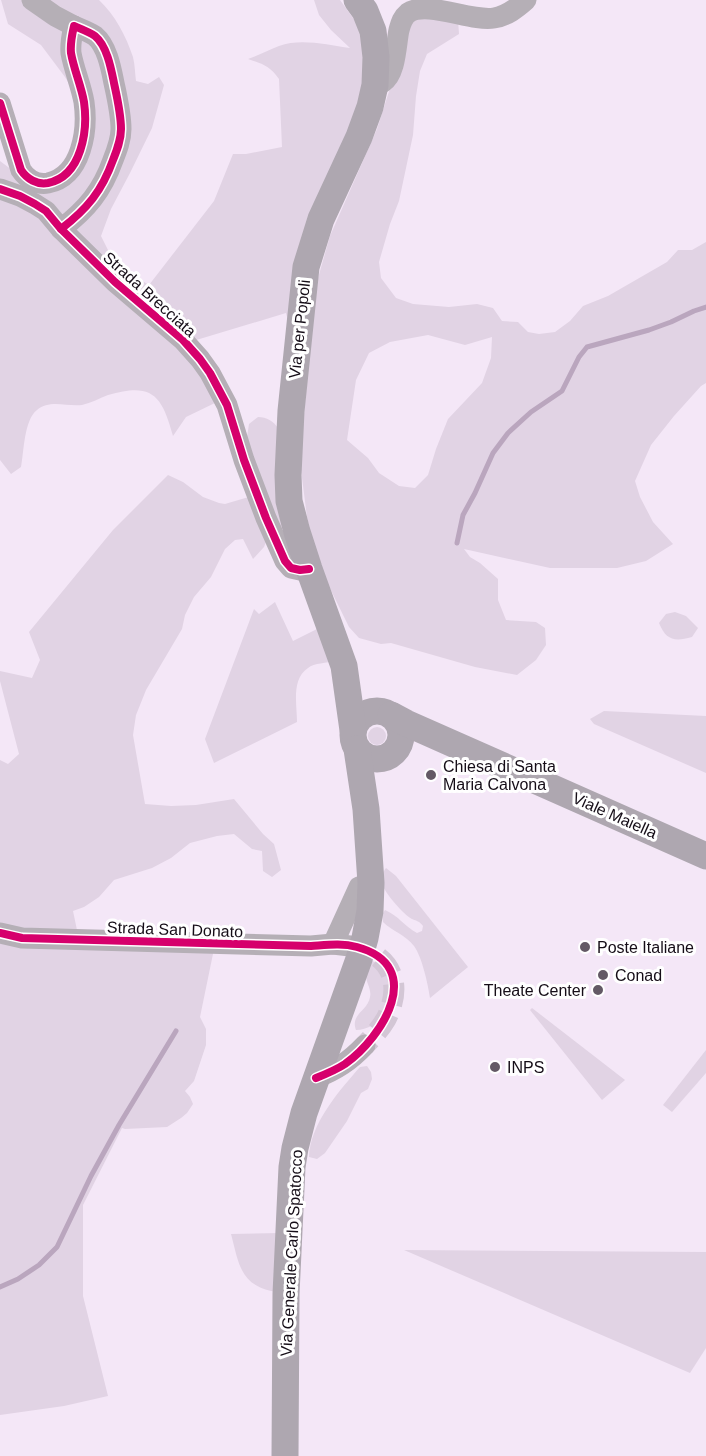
<svg xmlns="http://www.w3.org/2000/svg" width="706" height="1456" font-family="Helvetica,sans-serif">
<rect width="100%" height="100%" fill="#f4e7f7"/>
<!-- green -->
<g fill="#e1d3e4" fill-rule="evenodd">
<path d="M1 0H99C115 15 126 36 133 57 135 65 135 74 136 81L148 84 159 77 164 85 152 128 130 173 111 209 101 236 112 258 136 277 149 285 214 201 233 154H246L282 147 279 79C270 66 263 64 248 59 259 55 269 50 279 46 301 38 327 45 350 48L331 30 319 15 314 0H340L361 29 370 75 288 321 286 313 193 341 202 373 217 402 186 417 173 436C162 395 152 382 108 395 100 398 91 403 82 405 67 407 50 399 37 410 24 420 24 451 21 467L11 474 0 460V161L28 182 80 163 76 95 65 77 41 45 8 24Z"/>
<path d="M410 16 458 20 459 34 427 54 420 71 416 96 413 135 399 201 390 224 379 262 381 278 396 298 413 304 449 307 477 304 493 308 502 321 518 322 528 332 539 334 555 332 570 321 583 306 608 296 667 262 678 250H692L706 242V383L701 386 674 416 651 445 635 481 640 497 653 522 673 544 646 561 617 568H550L464 549 470 557 480 563 498 579V600L506 620 536 622 545 628 546 645 536 660 517 675 475 667 391 643 381 644 359 638 349 627 316 560 307 517 301 470 302 435 316 285 330 236 377 129 392 82ZM428 335 465 345 492 337 491 358 482 383 448 419 436 449 428 475 415 488 399 486 379 473 368 458 347 440 356 380 369 353 390 342Z"/>
<path d="M258 417C267 417 273 421 278 428L286 529H280L276 526 247 437 249 424Z"/>
<path d="M168 475 183 482 203 497 219 503 225 504 252 496 268 537 264 547 253 559 243 539 235 540 225 549 211 577 194 597 185 615 182 629 146 690 136 715 133 735 145 804 171 806 196 805 234 799 263 834 274 844 281 870 272 877 263 871 262 851 252 849 234 834 217 836 190 843 171 858 152 868 114 880 99 897 84 907 73 911 77 930 0 928V760L8 764 19 754 0 681V671L32 678 40 660 29 632 113 530Z"/>
<path d="M275 602 293 641 323 626 335 661C327 663 314 663 308 668 291 679 297 705 297 722L214 763 205 739 254 609 259 614Z"/>
<path d="M675 612 686 616 698 628 692 637C674 642 666 640 659 623L666 614Z"/>
<path d="M604 711 706 716V773L594 724 590 719Z"/>
<circle cx="377" cy="736" r="9"/>
<path d="M386 868 396 876 468 967 430 998C428 984 422 957 414 946 406 935 392 931 383 922L382 915 385 910C399 916 404 926 417 933L422 931 423 926C419 921 417 921 412 919 404 915 386 894 383 886 380 879 382 873 386 868Z"/>
<path d="M0 939 214 949 200 1017 206 1029V1045L194 1081 185 1091 190 1097 193 1104 187 1113 181 1118 167 1127 125 1129 122 1128 83 1205V1296L108 1396 64 1406 0 1415Z"/>
<path d="M370 960C405 973 393 1029 356 1030 350 1014 368 1011 370 997 372 989 365 981 366 974 366 970 369 964 370 960Z"/>
<path d="M532 1008 625 1080 602 1100 530 1010Z"/>
<path d="M706 1050V1073L672 1112 663 1105Z"/>
<path d="M367 1066 371 1072 372 1079 368 1089 361 1093 347 1121 325 1153 317 1159 309 1157C310 1124 339 1091 360 1067Z"/>
<path d="M280 1233 276 1292C240 1286 239 1264 231 1234Z"/>
<path d="M404 1250 706 1252V1348L690 1373Z"/>
</g>
<g fill="none" stroke-linecap="round" stroke-linejoin="round">
<!-- stream -->
<g stroke="#baa6be" stroke-width="5">
<path d="M457 543 463 515 475 493 493 453 508 433 531 412 562 391 579 357 587 347 649 330 671 322 694 311 706 307"/>
<path d="M0 1287 18 1279 39 1265 57 1247 91 1176 119 1125 176 1031"/>
</g>
<!-- minor-tunnel -->
<path stroke="#d3c6d5" stroke-width="21" stroke-dasharray="21 10" stroke-linecap="butt" d="M350 946C391 953 404 983 386 1019 380 1029 373 1037 365 1045"/>
<!-- minor -->
<g stroke="#b5afb6" stroke-width="21">
<path d="M32 0 55 16 74 26"/>
<path d="M375 85C377 84 381 84 383 82 396 74 396 43 399 30 401 23 402 18 408 13 427 0 471 22 494 18 507 16 517 8 526 0"/>
<path d="M0 103 21 170C27 179 37 185 48 183 82 176 88 130 84 102 81 85 74 70 71 53 70 43 72 35 74 26 81 29 89 32 95 36 107 46 111 68 114 83 117 97 121 114 121 129 121 140 117 150 113 160 102 191 87 209 61 229"/>
<path d="M0 189 20 196 35 204 46 211 61 229 115 282 183 340 200 359 210 373 227 405 244 460 266 518 285 561 291 568 300 570 309 569"/>
<path d="M0 933 22 938 311 946 333 944 350 946"/>
<path d="M333 944 359 887 371 883"/>
<path d="M316 1078C336 1070 350 1061 365 1045"/>
</g>
<!-- major -->
<g stroke="#aea7b0" stroke-width="27">
<circle cx="377" cy="735" r="24"/>
<path d="M391 715 406 723 706 856"/>
<path d="M353 730 344 666 309 569 297 532 289 501 288 475 291 411 306 267 321 219 359 137 370 107 375 85 376 57 373 31 365 11 357 0"/>
<path d="M285 1456 286 1294 292 1167 295 1148 304 1113 359 959 365 938 370 911 371 883 366 809 357 749"/>
</g>
<defs>
<g id="cycleway">
<path d="M0 103 21 170C27 179 37 185 48 183 82 176 88 130 84 102 81 85 74 70 71 53 70 43 72 35 74 26 81 29 89 32 95 36 107 46 111 68 114 83 117 97 121 114 121 129 121 140 117 150 113 160 102 191 87 209 61 229"/>
<path d="M0 189 20 196 35 204 46 211 61 229 115 282 183 340 200 359 210 373 227 405 244 460 266 518 285 561 291 568 300 570 309 569"/>
<path d="M0 933 22 938 311 946C327 945 342 943 357 947 427 966 383 1037 345 1064 336 1070 326 1074 316 1078"/>
</g>
</defs>
<!-- cycleway casing -->
<use href="#cycleway" stroke="#fff" stroke-width="11"/>
<!-- cycleway -->
<use href="#cycleway" stroke="#d6006c" stroke-width="8"/>
</g>
<!-- markers -->
<g fill="#635965" stroke="#fff" stroke-width="2">
<circle cx="431" cy="775" r="6"/>
<circle cx="585" cy="947" r="6"/>
<circle cx="603" cy="975" r="6"/>
<circle cx="598" cy="990" r="6"/>
<circle cx="495" cy="1067" r="6"/>
</g>
<g text-anchor="middle" stroke-width="6" stroke-linejoin="round" paint-order="stroke">
<!-- street labels -->
<g font-size="16" fill="#150d17" stroke="#fff">
<text transform="translate(150 294) rotate(42)" y="6">Strada Brecciata</text>
<text transform="translate(299 329) rotate(-84)" y="6">Via per Popoli</text>
<text transform="translate(615 815) rotate(24)" y="6">Viale Maiella</text>
<text transform="translate(175 929) rotate(2)" y="6">Strada San Donato</text>
<text transform="translate(291 1253) rotate(-87)" y="6">Via Generale Carlo Spatocco</text>
</g>
<!-- poi labels -->
<g font-size="16" fill="#150d17" stroke="#fff" text-anchor="start">
<text x="443" y="772">Chiesa di Santa<tspan x="443" dy="18">Maria Calvona</tspan></text>
<text x="597" y="953">Poste Italiane</text>
<text x="615" y="981">Conad</text>
<text x="586" y="996" text-anchor="end">Theate Center</text>
<text x="507" y="1073">INPS</text>
</g>
</g>
</svg>
